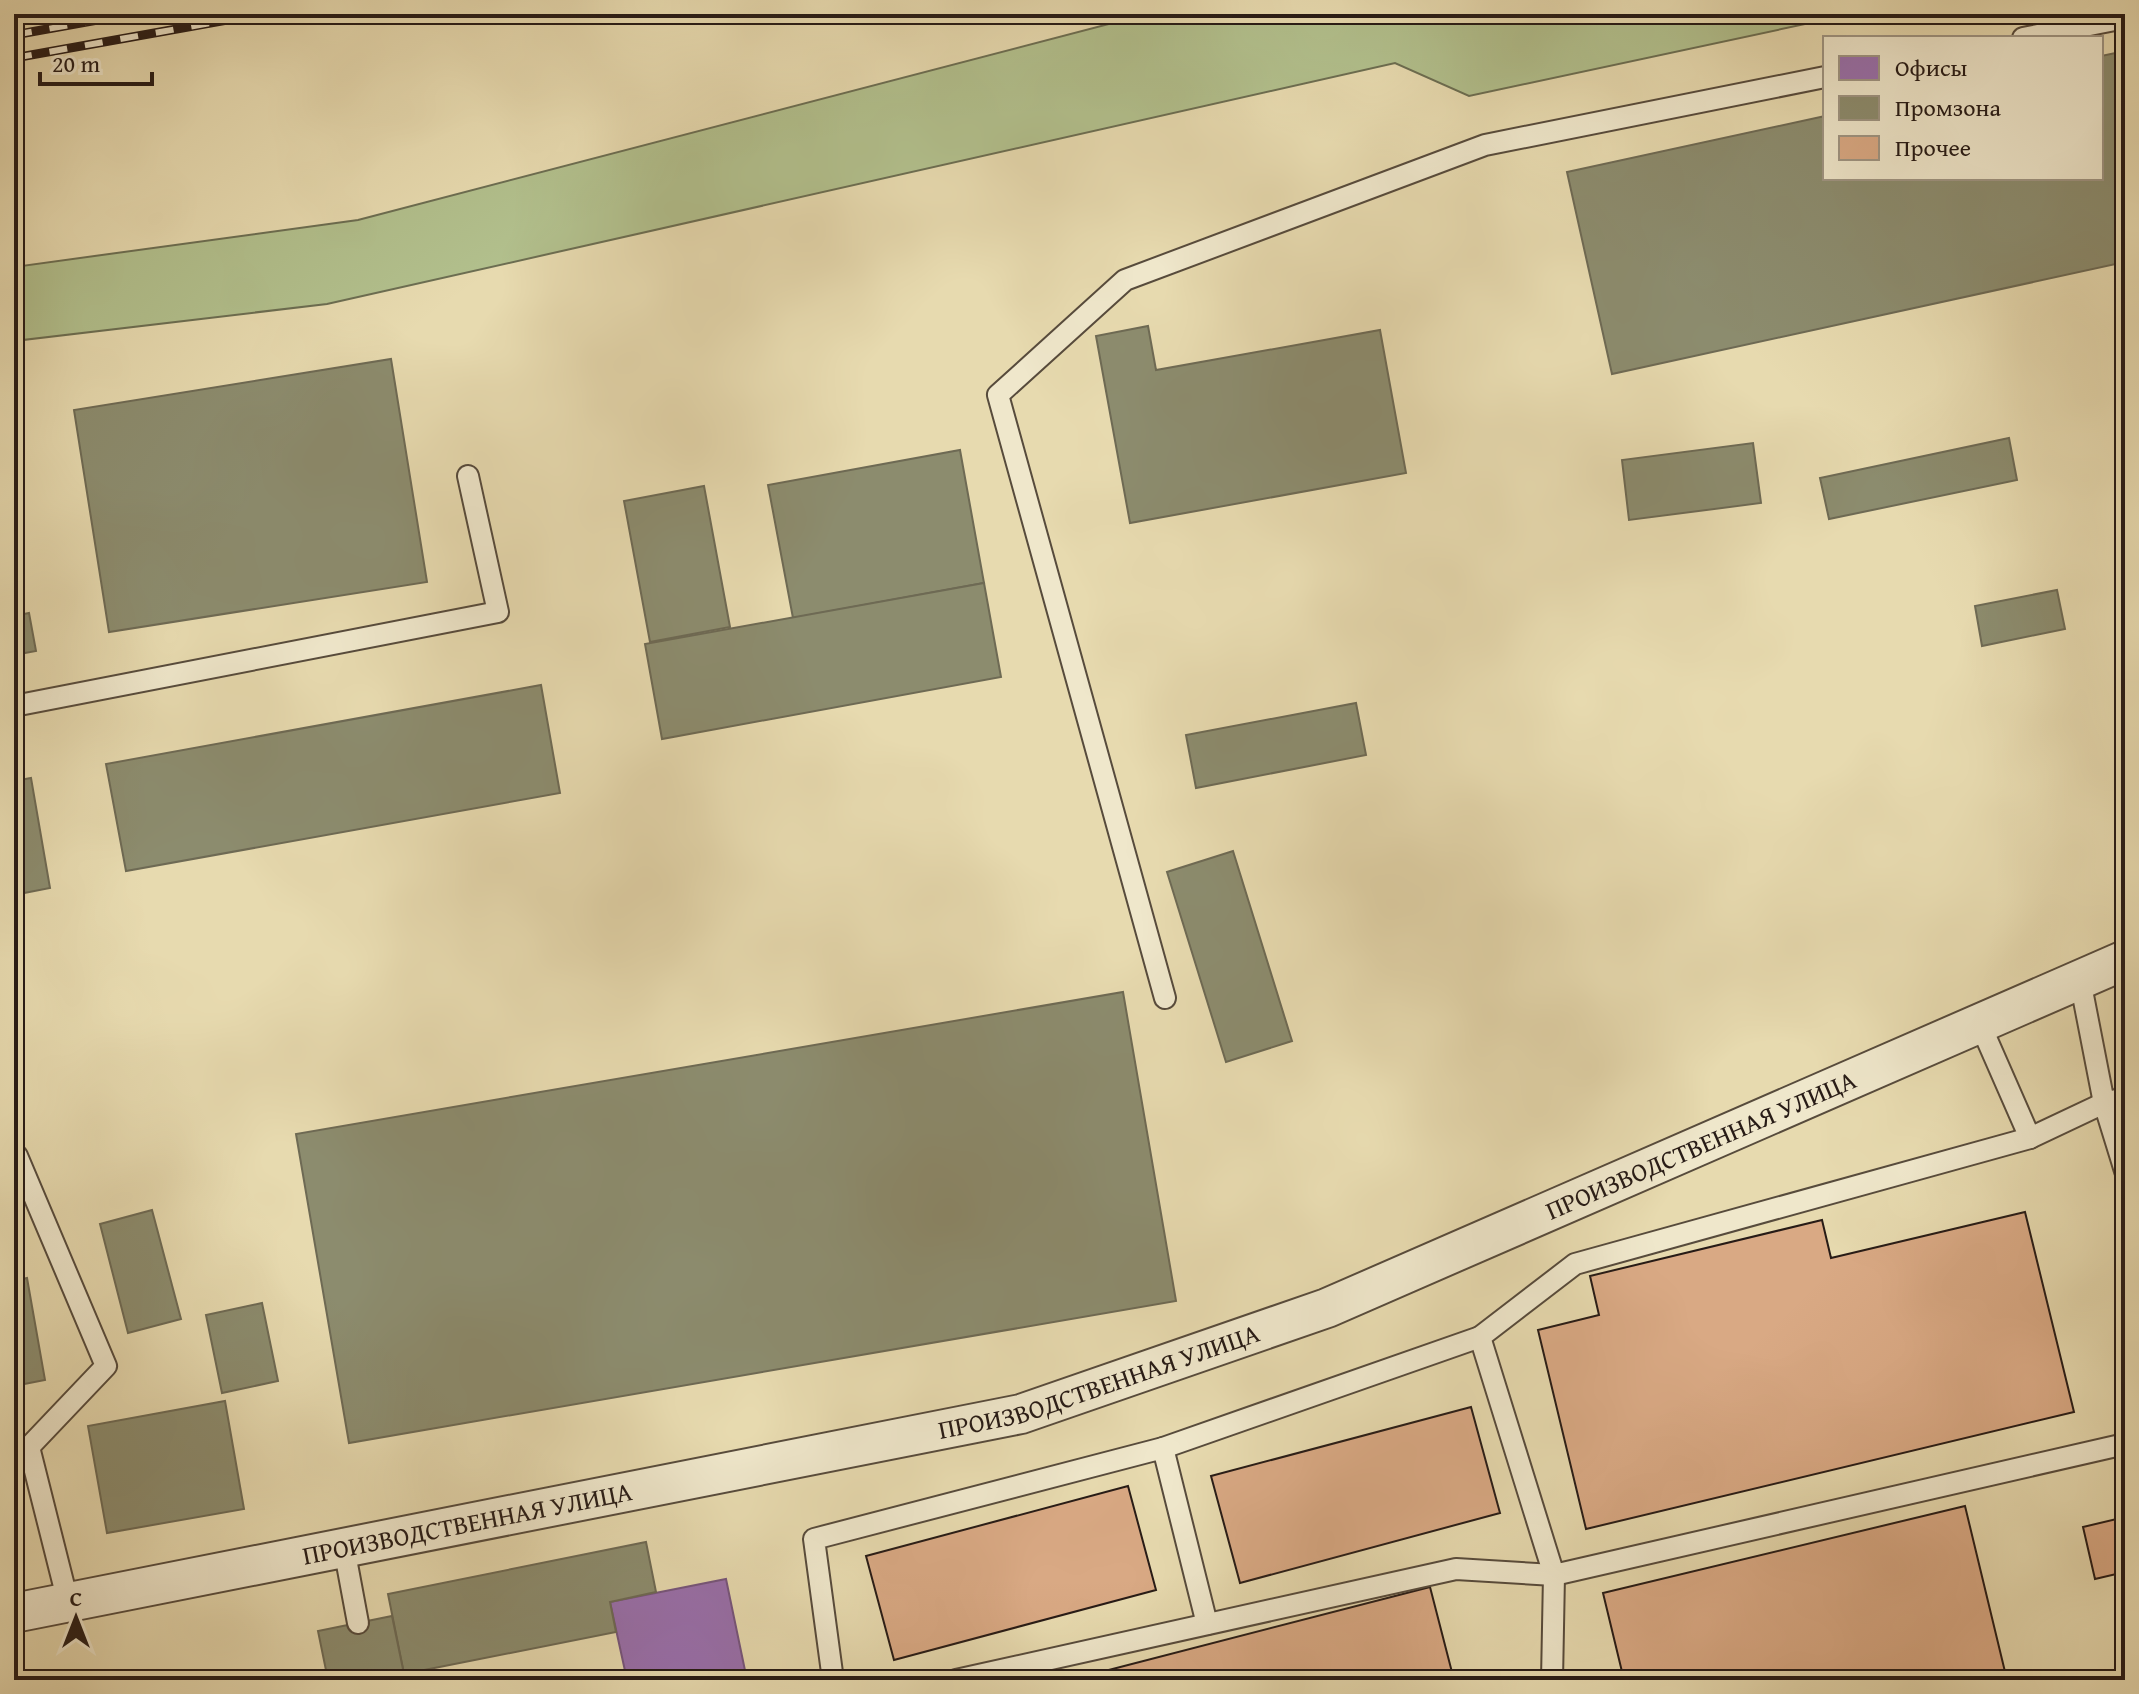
<svg xmlns="http://www.w3.org/2000/svg" width="2139" height="1694" font-family="'Gentium Book Plus',serif">
<rect width="100%" height="100%" fill="#e7daaf"/>
<filter id="stains"><feTurbulence type="fractalNoise" baseFrequency=".0025" numOctaves="4"/><feColorMatrix values="0 0 0 0 .2 0 0 0 0 .09 0 0 0 0 .02 0 0 0 .5 -.17"/></filter>
<radialGradient id="worn" r=".72"><stop offset=".6" stop-color="#630" stop-opacity="0"/><stop offset="1" stop-color="#630" stop-opacity=".3"/></radialGradient>
<!-- green -->
<path fill="#b2c08d" stroke="#6c6e52" stroke-width="2" d="M1147 14H1852L1469 96 1395 63 327 304 14 341V267L358 220Z"/>
<!-- offices -->
<path fill="#9970ab" stroke="#77567e" stroke-width="2" d="M726 1579 747 1680H627L610 1602Z"/>
<!-- industry -->
<g fill="#8c8c6e" stroke="#6e6a54" stroke-width="2">
<path d="M2125 51V262L1612 374 1567 172 1825 116V178H2101V56Z"/>
<path d="M1148 326 1156 370 1380 330 1406 473 1130 523 1096 336Z"/>
<path d="M391 359 427 582 109 632 74 410Z"/>
<path d="M2009 438 2017 480 1829 519 1820 478Z"/>
<path d="M1753 443 1761 503 1629 520 1622 460Z"/>
<path d="M960 450 984 583 793 618 768 485Z"/>
<path d="M704 486 730 627 650 642 624 501Z"/>
<path d="M984 583 1001 677 662 739 645 644Z"/>
<path d="M2057 590 2065 629 1982 646 1975 606Z"/>
<path d="M29 613 36 651 14 655V616Z"/>
<path d="M541 685 560 793 126 871 106 764Z"/>
<path d="M1356 703 1366 755 1196 788 1186 735Z"/>
<path d="M31 778 50 888 14 895V781Z"/>
<path d="M1233 851 1292 1041 1226 1062 1167 872Z"/>
<path d="M1123 992 1176 1301 349 1443 296 1134Z"/>
<path d="M152 1210 181 1319 128 1333 100 1224Z"/>
<path d="M27 1278 45 1380 14 1386V1281Z"/>
<path d="M262 1303 278 1381 222 1393 206 1315Z"/>
<path d="M225 1401 244 1509 107 1533 88 1426Z"/>
<path d="M646 1542 656 1592 610 1602 616 1632 404 1674 388 1594Z"/>
<path d="M392 1616 404 1674 375 1680H328L318 1631Z"/>
</g>
<!-- building -->
<g fill="#d9a984" stroke="#271b16" stroke-width="2">
<path d="M2025 1212 2074 1412 1586 1529 1538 1330 1599 1315 1590 1276 1822 1220 1831 1258Z"/>
<path d="M1471 1407 1500 1513 1240 1583 1211 1476Z"/>
<path d="M1128 1486 1156 1590 894 1660 866 1556Z"/>
<path d="M1965 1506 2007 1680H1624L1603 1593Z"/>
<path d="M2125 1517V1572L2095 1579 2083 1527Z"/>
<path d="M1430 1587 1454 1680H1070Z"/>
</g>
<g fill="none" stroke-linecap="round" stroke-linejoin="round">
<defs>
<g id="lane">
<path d="M2023 38 2125 18"/>
<path d="M14 706 498 612 468 476"/>
<path d="M2080 980 2104 1103 2125 1098"/>
<path d="M1165 998 998 395 1125 280 1485 145 1825 77"/>
<path d="M1980 1024 2030 1138 2104 1103 2125 1171"/>
<path d="M14 1155 17 1156 106 1366 29 1447 68 1602"/>
<path d="M1163 1448 1480 1337"/>
<path d="M344 1548 358 1623"/>
<path d="M833 1680 814 1539 1163 1448 1207 1624"/>
<path d="M956 1680 1456 1569 1554 1575 2125 1444"/>
<path d="M1552 1680 1554 1575 1480 1337 1575 1264 2030 1138"/>
</g>
<g id="street">
<path id="s1" d="M14 1613 1021 1414 1327 1308 2125 960"/>
</g>
</defs>
<!-- lane casing -->
<use href="#lane" stroke="#574b3c" stroke-width="24"/>
<!-- street casing -->
<use href="#street" stroke="#574b3c" stroke-width="42"/>
<!-- lane -->
<use href="#lane" stroke="#efe7cb" stroke-width="20"/>
<!-- street -->
<use href="#street" stroke="#efe7cb" stroke-width="38"/>
<defs>
<g id="rail">
<path d="M14 35 131 14"/>
<path d="M14 58 261 14"/>
</g>
</defs>
<!-- rail casing -->
<use href="#rail" stroke="#271b16" stroke-width="9"/>
<!-- rail -->
<use href="#rail" stroke="#efe7cb" stroke-width="6" stroke-dasharray="18" stroke-linecap="butt"/>
</g>
<g text-anchor="middle" stroke-width="8" stroke-linejoin="round" paint-order="stroke">
<!-- street labels -->
<g font-size="26" fill="#271b16" stroke="#efe7cb">
<text dy="9" stroke="none"><textPath href="#s1" startOffset="1758">ПРОИЗВОДСТВЕННАЯ УЛИЦА</textPath></text>
<text dy="9" stroke="none"><textPath href="#s1" startOffset="1110">ПРОИЗВОДСТВЕННАЯ УЛИЦА</textPath></text>
<text dy="9" stroke="none"><textPath href="#s1" startOffset="462">ПРОИЗВОДСТВЕННАЯ УЛИЦА</textPath></text>
</g>
</g>
<!-- margin -->
<rect width="2139" height="1694" fill="none" stroke="#e7daaf" stroke-width="48"/>
<rect x="16" y="16" width="2107" height="1662" fill="none" stroke="#271b16" stroke-width="4"/>
<rect x="24" y="24" width="2091" height="1646" fill="none" stroke="#271b16" stroke-width="2"/>
<!-- legend -->
<rect x="1823" y="36" width="280" height="144" fill="#efe7cb" stroke="#9f9583" stroke-width="2"/>
<rect x="1839" y="56" width="40" height="24" fill="#9970ab" stroke="#9f9583" stroke-width="2"/>
<text x="1895" y="76" font-size="24" fill="#271b16">Офисы</text>
<rect x="1839" y="96" width="40" height="24" fill="#8c8c6e" stroke="#9f9583" stroke-width="2"/>
<text x="1895" y="116" font-size="24" fill="#271b16">Промзона</text>
<rect x="1839" y="136" width="40" height="24" fill="#d9a984" stroke="#9f9583" stroke-width="2"/>
<text x="1895" y="156" font-size="24" fill="#271b16">Прочее</text>
<!-- north arrow -->
<g transform="translate(76 1618)" stroke="#efe7cb" stroke-width="6" paint-order="stroke">
<path d="M0-6L14 30L0 20L-14 30Z" fill="#271b16"/>
<text y="-12" font-size="22" font-weight="bold" text-anchor="middle" fill="#271b16">С</text>
</g>
<!-- scale -->
<path d="M40 72v12h112v-12" fill="none" stroke="#271b16" stroke-width="4"/>
<text x="52" y="72" font-size="24" fill="#271b16" stroke="#efe7cb" stroke-width="6" paint-order="stroke">20 m</text>
<rect width="100%" height="100%" filter="url(#stains)"/>
<rect width="100%" height="100%" fill="url(#worn)"/>
</svg>
